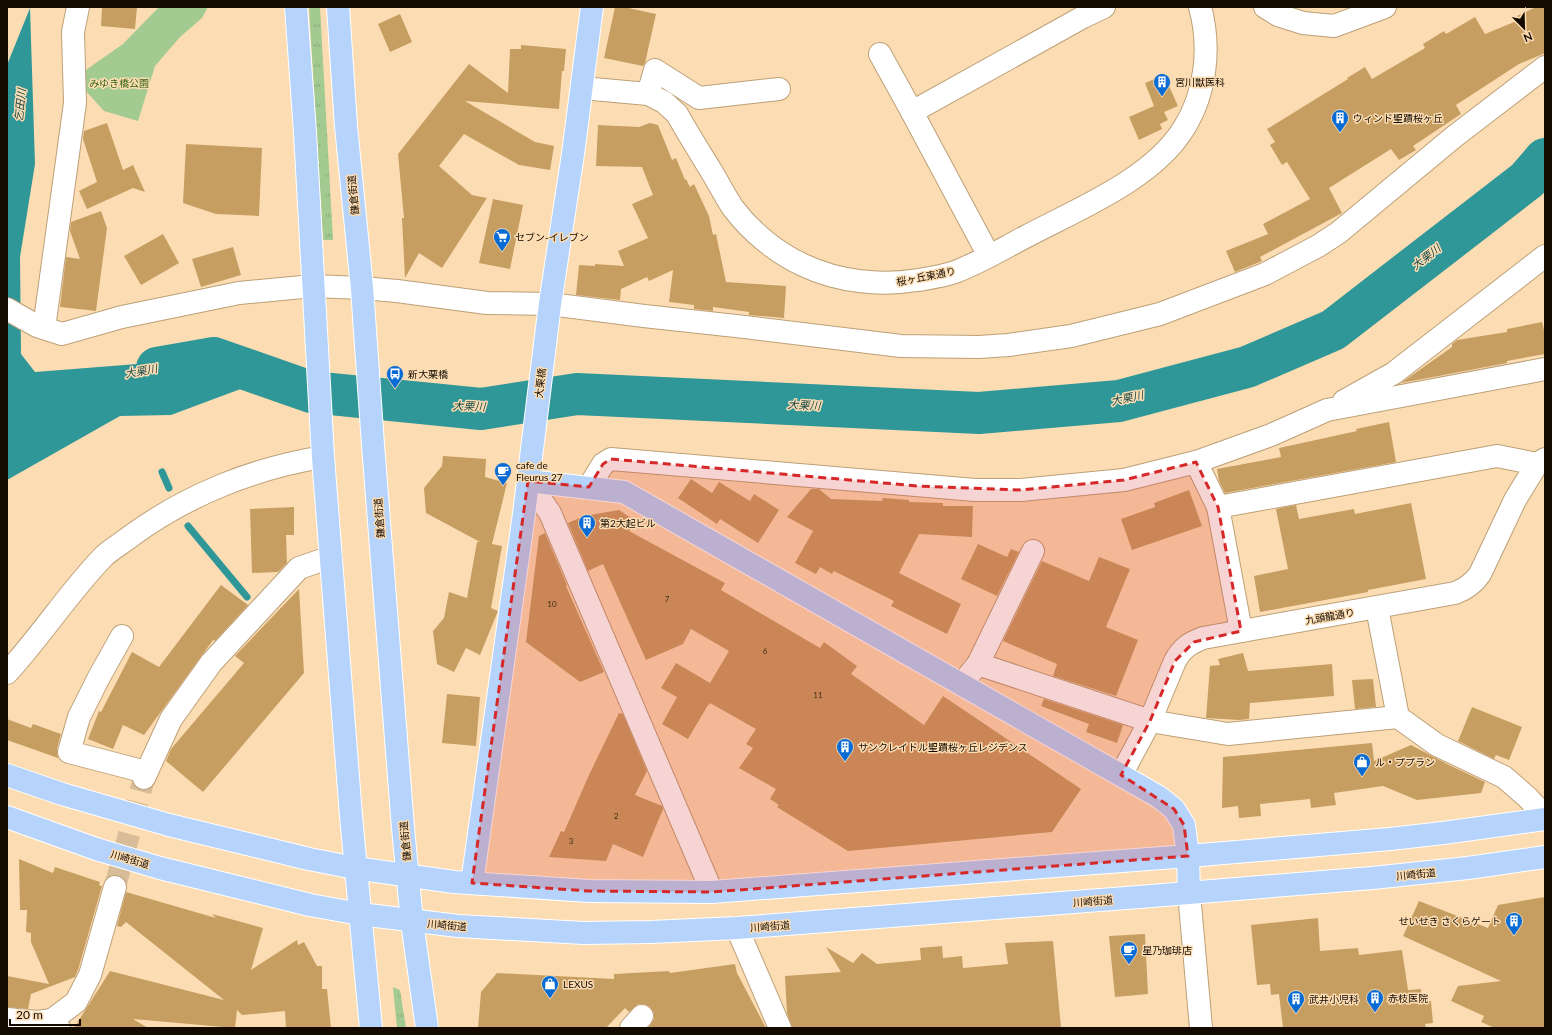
<svg xmlns="http://www.w3.org/2000/svg" width="1552" height="1035" font-family="Lato,'Noto Sans JP',sans-serif">
<defs>
<pattern id="grass-tufts" width="24" height="20" patternUnits="userSpaceOnUse"><rect width="24" height="20" fill="#a3ca91"/><path d="M3 7l-1-3M5 7V3M7 7l1-3M15 17l-1-3M17 17v-4M19 17l1-3" fill="none" stroke="#8bac7b"/></pattern>
</defs>
<rect width="100%" height="100%" fill="#fcddb3"/>
<!-- grass -->
<g fill="url(#grass-tufts)">
<path d="M309 7H320L333 240H323Z"/>
<path d="M393 987 400 990 406 1028H397Z"/>
</g>
<!-- green -->
<path fill="#a3ca91" d="M159 7H208L202 18 180 37 155 66 138 121 104 111 84 89 83 72 123 44Z"/>
<!-- water -->
<path fill="#2f9798" d="M30 8 35 164 20 257 21 354 35 372 214 358 270 378 171 415 120 416 7 480V65Z"/>
<g fill="none" stroke-linecap="round" stroke-linejoin="round">
<!-- stream -->
<g stroke="#2f9798" stroke-width="7">
<path d="M162 472 169 488"/>
<path d="M188 526 247 597"/>
</g>
<!-- river -->
<path stroke="#2f9798" stroke-width="42" d="M157 368 214 358 311 392 481 409 577 394 979 413 1119 401 1247 367 1333 330 1527 180 1545 159"/>
</g>
<!-- building -->
<g fill="#c79e62">
<path d="M102 7H137L135 29 101 26Z"/>
<path d="M615 7H624L656 14 645 63 643 66 604 58Z"/>
<path d="M1536 7H1545V53L1519 64 1456 105 1461 114 1413 146 1416 150 1399 160 1391 149 1329 188 1342 213 1260 257 1262 261 1235 272 1226 251 1268 234 1263 224 1310 199 1287 162 1282 165 1270 145 1275 142 1267 129 1348 79 1347 78 1365 67 1372 79 1425 48 1423 44 1444 31 1446 34 1475 17 1485 34 1519 20 1517 16Z"/>
<path d="M400 14 412 42 390 52 378 24Z"/>
<path d="M521 45 566 49 564 71H562L559 109 465 101 535 142 554 146 550 170 519 165 464 134 439 166 472 195 487 198 442 268 419 253 405 278 402 218H404L398 154 469 64 508 93 510 49H521Z"/>
<path d="M1164 75 1178 106 1164 112 1168 120 1160 124 1162 129 1139 140 1129 117 1154 106 1145 83Z"/>
<path d="M107 123 123 170 133 165 145 192 133 188 87 209 79 191 97 182 83 139 84 131Z"/>
<path d="M650 123 658 125 672 160 676 158 685 180 686 179 690 187 694 184 709 216 713 235 716 234 726 282 786 286 784 318 749 315V312L713 307V311L694 309V305L669 302 673 270 649 281 647 277 621 289 620 300 576 295 579 265 595 266V264L624 266 618 251 648 238 632 204 653 195 642 167 596 166 598 125 639 127Z"/>
<path d="M186 144 262 148 259 216 216 214 183 203Z"/>
<path d="M493 199 523 205 510 269 479 263Z"/>
<path d="M101 211 107 228 96 311 60 307 66 257 80 259 70 231 71 222Z"/>
<path d="M163 234 179 263 141 285 124 256Z"/>
<path d="M233 247 241 275 201 287 192 259Z"/>
<path d="M1542 322 1545 334V354L1507 361V363L1401 383 1452 347V344L1457 340 1507 332V329Z"/>
<path d="M1389 422 1396 462 1225 493 1219 481 1217 469 1281 457 1279 448 1357 431 1356 429Z"/>
<path d="M443 456 486 459 485 477 507 483 492 544 502 546 491 608 498 611 480 655 466 648 454 672 437 664 433 631 444 618 449 592 467 598 477 542H480L426 513 424 488 442 466Z"/>
<path d="M691 479 712 493 719 482 750 501 754 494 779 510 758 543 720 519 717 524 678 498Z"/>
<path d="M811 489H819L831 499 882 501 883 498 909 500V502L943 503V506H973L972 537 919 534 899 573 961 604 947 634 891 606 894 601 834 571 832 574 820 567 816 574 795 563 813 531 787 517Z"/>
<path d="M1189 490 1202 526 1132 550 1121 519 1155 507 1154 503Z"/>
<path d="M1411 503 1426 579 1368 590V592L1260 612 1254 576 1288 569 1276 509 1296 505 1299 519 1354 509 1355 514Z"/>
<path d="M294 507V535H286L287 563 278 572 252 573 250 509Z"/>
<path d="M619 510 637 522 629 531 725 583 721 590 820 648 824 642 857 666 851 674 924 725 943 696 1081 789 1052 832 848 851 777 807 779 805 770 799 776 789 739 768 753 748 746 744 756 729 710 703 709 705H708L688 739 662 724 677 697 661 688 676 663 710 683 729 651 691 629 683 644 646 660 603 564 588 571 568 523 584 516Z"/>
<path d="M545 533 567 585 566 586 604 672 580 682 526 642 539 536Z"/>
<path d="M978 544 1007 557 1011 549 1019 552 997 596 961 579Z"/>
<path d="M1099 557 1130 569 1106 627 1138 640 1116 696 1053 676 1057 664 1003 641 1042 561 1089 581Z"/>
<path d="M221 585 248 605 215 641 213 640 144 735 123 725 113 749 88 739 99 711 101 712 132 652 159 667Z"/>
<path d="M299 589 304 673 203 792 166 761 171 749 244 663 235 656Z"/>
<path d="M1243 653 1248 671 1332 664 1334 696 1250 703 1249 719 1239 720 1206 718 1210 666 1220 665 1218 659Z"/>
<path d="M1373 679 1376 707 1355 709 1352 680Z"/>
<path d="M447 694 480 697 476 746 442 743Z"/>
<path d="M1044 699 1123 725 1117 743 1086 732 1089 724 1041 706Z"/>
<path d="M1472 707 1522 727 1509 760 1496 755 1494 759 1458 741Z"/>
<path d="M619 713 623 714 647 771 635 795 662 806 663 809 643 857 613 844 606 861 549 857 561 831 564 832 589 775Z"/>
<path d="M7 719 31 728 33 724 61 734 57 749 58 758 7 740Z"/>
<path d="M1372 743 1374 761 1411 745 1449 765 1485 782 1481 793 1417 800 1383 786 1334 793 1336 805 1311 808 1310 799 1260 804 1261 816 1239 818 1238 806 1222 808 1223 757Z"/>
<path d="M19 859 53 873 55 867 100 882 99 885 102 886 78 970 75 977 31 994 28 1009 7 1007V976L49 984 31 942V933L26 932 27 910H20Z"/>
<path d="M126 892 216 918 212 914 263 928 251 970 297 940 298 945 304 942 317 966H322V989H327L331 1028H286L285 1011 242 1015 237 1010 235 1028 133 1019 148 1028H74L110 971 224 1000 126 922 121 927 117 926Z"/>
<path d="M1545 897V1028H1495L1481 1022 1484 1016 1451 1001 1458 986 1501 981 1403 936 1419 901 1488 928 1498 905Z"/>
<path d="M1318 918 1320 951 1358 948 1359 955 1402 950 1408 990 1421 989 1422 1002 1431 1001 1433 1023 1425 1024 1426 1028H1283L1279 994 1271 995 1270 984 1257 985 1251 925Z"/>
<path d="M1145 934 1148 994 1115 997 1109 936Z"/>
<path d="M1053 941 1061 1028H792L787 1013 785 976 841 972 826 947 853 963 862 953 877 964 921 960 920 948 942 946 943 958 962 956 963 968 1008 964 1005 943Z"/>
<path d="M735 964 737 973 766 1028H648L654 1019V1013L650 1007 644 1004H638L629 1012 625 1008 606 1028H478L481 992 497 973 614 979V974L669 971 670 973Z"/>
</g>
<g fill="none" stroke-linecap="round" stroke-linejoin="round">
<!-- minor-tunnel -->
<path stroke="#d9bd98" stroke-width="22" stroke-dasharray="22 11" stroke-linecap="butt" d="M115 887 144 778"/>
<defs>
<g id="minor">
<path d="M1265 7 1278 15 1303 23 1334 26 1385 7"/>
<path d="M880 54 912 112 989 256"/>
<path d="M582 88 648 94 664 102 677 114C687 132 699 151 710 169 718 182 725 196 733 208 751 232 777 253 803 265 839 282 880 286 918 280 930 278 944 276 955 272 979 263 1004 248 1027 236 1078 209 1153 179 1184 128 1206 93 1211 47 1200 7"/>
<path d="M648 94 655 70 699 98 779 89"/>
<path d="M912 112 1083 17 1104 7"/>
<path d="M7 309 37 326 62 334 122 317 239 293 313 286 362 288 397 291 487 303 550 304 644 316 745 327 901 346 979 347 1009 345 1071 336 1160 314 1265 274 1318 246 1338 233 1455 136 1545 67"/>
<path d="M44 328 75 103 73 32 78 7"/>
<path d="M1344 401 1394 373 1545 256"/>
<path d="M1196 462 1218 507 1241 631"/>
<path d="M528 481 550 513 712 892"/>
<path d="M589 487 603 464 611 459 975 490H1021L1124 480 1196 462 1271 435 1327 410 1545 369"/>
<path d="M1218 507 1497 456 1537 464"/>
<path d="M1377 608 1398 717 1437 745 1504 777 1527 797 1545 816"/>
<path d="M122 636 99 677 79 717 69 752 146 772"/>
<path d="M978 664 1150 721 1228 734 1398 717"/>
<path d="M7 673C41 636 69 592 104 556 112 549 122 543 131 536 187 495 254 468 323 457"/>
<path d="M969 675 978 664 1033 551"/>
<path d="M1121 775 1150 721 1175 661C1182 648 1190 643 1203 638L1455 593C1466 589 1473 584 1480 574L1515 500 1537 464 1545 459"/>
<path d="M144 778 171 719 211 663 299 568 331 557"/>
<path d="M1189 893 1201 1028"/>
<path d="M737 928 780 1028"/>
<path d="M7 1019 37 1022"/>
<path d="M52 1020 76 1002 90 975 115 887"/>
<path d="M31 1028 37 1022 52 1020 59 1028"/>
<path d="M631 1028 642 1016"/>
</g>
<g id="major">
<path d="M296 7 305 132 323 457 351 816 371 1028"/>
<path d="M338 7 346 126 362 288 373 445 403 828 412 922 427 1028"/>
<path d="M528 481 624 492 1159 797 1174 809 1184 825 1188 856 1189 893"/>
<path d="M7 775 62 794 169 825 309 859 355 868 454 882 589 891 712 892 1188 856 1390 839 1443 833 1545 819"/>
<path d="M7 817 96 849 160 868 310 905 360 914 458 926 584 933 651 932 737 928 1139 897 1372 878 1468 868 1545 857"/>
<path d="M472 883 524 514 550 304 573 154 592 7"/>
</g>
</defs>
<!-- minor casing -->
<use href="#minor" stroke="#bda078" stroke-width="24"/>
<!-- major casing -->
<use href="#major" stroke="#fff" stroke-width="24"/>
<!-- minor -->
<use href="#minor" stroke="#fff" stroke-width="22"/>
<!-- major -->
<use href="#major" stroke="#b5d3fb" stroke-width="22"/>
</g>
<!-- marked area -->
<path fill="#d62828" fill-opacity="0.2" stroke="#d62828" stroke-width="3" stroke-dasharray="8 5" stroke-linejoin="round" d="M611 459 918 486 1021 490 1124 480 1196 462 1218 507 1241 631 1194 642 1175 661 1150 721 1121 775 1174 809 1184 825 1188 856 712 892 589 891 472 883 528 481 589 487 603 464Z"/>
<!-- icons -->
<defs>
<symbol id="building-pin" viewBox="-11 -11 22 30"><path d="M0 17L-7.5 6A9.5 9.5 0 1 1 7.5 6Z" fill="#086cd4" stroke="#fcddb3"/><path d="M-4-6H4V6H1V3H-1V6H-4ZM-2.5-4.3h1.7v1.8h-1.7ZM.8-4.3h1.7v1.8H.8ZM-2.5-1h1.7V.8h-1.7ZM.8-1h1.7V.8H.8Z" fill="#fff"/></symbol>
<symbol id="supermarket-pin" viewBox="-11 -11 22 30"><path d="M0 17L-7.5 6A9.5 9.5 0 1 1 7.5 6Z" fill="#086cd4" stroke="#fcddb3"/><path d="M-6-5.5h2.5l.6 2H6L4.5 2H-2.5L-4.4-4H-6ZM-1.5 3.2a1.3 1.3 0 1 0 .1 0ZM3 3.2a1.3 1.3 0 1 0 .1 0Z" fill="#fff"/></symbol>
<symbol id="bus-pin" viewBox="-11 -11 22 30"><path d="M0 17L-7.5 6A9.5 9.5 0 1 1 7.5 6Z" fill="#086cd4" stroke="#fcddb3"/><path d="M-5-6H5V4H4V6H2V4H-2V6H-4V4H-5ZM-3.5-4V0h7V-4ZM-3.5 1.2v1.5H-2V1.2ZM2 1.2v1.5H3.5V1.2Z" fill="#fff"/></symbol>
<symbol id="cafe-pin" viewBox="-11 -11 22 30"><path d="M0 17L-7.5 6A9.5 9.5 0 1 1 7.5 6Z" fill="#086cd4" stroke="#fcddb3"/><path d="M-5.5-4.5H6V0H3Q3 3.5 0 3.5H-2.5Q-5.5 3.5-5.5 0ZM3-3.2v2h1.7v-2ZM-6 4.5H4V6H-6Z" fill="#fff"/></symbol>
<symbol id="shop-pin" viewBox="-11 -11 22 30"><path d="M0 17L-7.5 6A9.5 9.5 0 1 1 7.5 6Z" fill="#086cd4" stroke="#fcddb3"/><path d="M-5-2.5h2.3a2.7 3.5 0 0 1 5.4 0H5L5.5 6h-11ZM-1.5-2.5h3a1.5 2.3 0 0 0-3 0Z" fill="#fff"/></symbol>
</defs>
<g fill-rule="evenodd">
<use href="#building-pin" x="1152" y="72" width="20" height="27"/>
<use href="#building-pin" x="1330" y="108" width="20" height="27"/>
<use href="#supermarket-pin" x="492" y="227" width="20" height="27"/>
<use href="#bus-pin" x="385" y="364" width="20" height="27"/>
<use href="#cafe-pin" x="493" y="461" width="20" height="27"/>
<use href="#building-pin" x="577" y="513" width="20" height="27"/>
<use href="#building-pin" x="835" y="737" width="20" height="27"/>
<use href="#shop-pin" x="1352" y="752" width="20" height="27"/>
<use href="#building-pin" x="1504" y="911" width="20" height="27"/>
<use href="#cafe-pin" x="1119" y="940" width="20" height="27"/>
<use href="#shop-pin" x="540" y="974" width="20" height="27"/>
<use href="#building-pin" x="1365" y="988" width="20" height="27"/>
<use href="#building-pin" x="1286" y="989" width="20" height="27"/>
</g>
<g text-anchor="middle" stroke-width="3" stroke-linejoin="round" paint-order="stroke">
<!-- number labels -->
<g font-size="8" fill="#412f18">
<text x="667" y="602">7</text>
<text x="552" y="607">10</text>
<text x="765" y="654">6</text>
<text x="818" y="698">11</text>
<text x="616" y="819">2</text>
<text x="571" y="844">3</text>
</g>
<!-- poi labels -->
<g font-size="10" fill="#140a00" stroke="#fcddb3" text-anchor="start">
<text x="1175" y="86">宮川獣医科</text>
<text x="1353" y="122">ウィンド聖蹟桜ヶ丘</text>
<text x="515" y="241">セブン-イレブン</text>
<text x="408" y="378">新大栗橋</text>
<text x="516" y="469">cafe de<tspan x="516" dy="12">Fleurus 27</tspan></text>
<text x="600" y="527">第2大起ビル</text>
<text x="858" y="751">サンクレイドル聖蹟桜ヶ丘レジデンス</text>
<text x="1375" y="766">ル・ププラン</text>
<text x="1501" y="925" text-anchor="end">せいせき さくらゲート</text>
<text x="1142" y="954">星乃珈琲店</text>
<text x="563" y="988">LEXUS</text>
<text x="1388" y="1002">赤枝医院</text>
<text x="1309" y="1003">武井小児科</text>
</g>
<!-- park labels -->
<g font-size="10" fill="#336413" stroke="#fcddb3">
<text x="119" y="87">みゆき橋公園</text>
</g>
<!-- street labels -->
<g font-size="10" fill="#140a00" stroke="#fcddb3">
<text transform="translate(353 195) rotate(-96)" y="4">鎌倉街道</text>
<text transform="translate(926 276) rotate(-11)" y="4">桜ヶ丘東通り</text>
<text transform="translate(540 383) rotate(-83)" y="4">大栗橋</text>
<text transform="translate(379 518) rotate(-94)" y="4">鎌倉街道</text>
<text transform="translate(1330 616) rotate(-10)" y="4">九頭龍通り</text>
<text transform="translate(405 841) rotate(-96)" y="4">鎌倉街道</text>
<text transform="translate(130 859) rotate(16)" y="4">川崎街道</text>
<text transform="translate(1416 874) rotate(-6)" y="4">川崎街道</text>
<text transform="translate(1093 901) rotate(-4)" y="4">川崎街道</text>
<text transform="translate(447 925) rotate(5)" y="4">川崎街道</text>
<text transform="translate(770 926) rotate(-4)" y="4">川崎街道</text>
</g>
<!-- water labels -->
<g font-size="11" font-style="italic" fill="#1c4949" stroke="#fcddb3">
<text transform="translate(20 105) rotate(-84)" y="4">乞田川</text>
<text transform="translate(1426 257) rotate(-38)" y="4">大栗川</text>
<text transform="translate(141 371) rotate(-10)" y="4">大栗川</text>
<text transform="translate(1127 398) rotate(-12)" y="4">大栗川</text>
<text transform="translate(804 405) rotate(3)" y="4">大栗川</text>
<text transform="translate(469 406) rotate(2)" y="4">大栗川</text>
</g>
</g>
<!-- border -->
<rect width="1552" height="1035" fill="none" stroke="#140a00" stroke-width="16"/>
<!-- north arrow -->
<g transform="translate(1524 28) rotate(157)" stroke="#fcddb3" stroke-width="3" paint-order="stroke">
<path d="M0-3L7 15L0 10L-7 15Z" fill="#140a00"/>
<text y="-6" font-size="11" font-weight="bold" text-anchor="middle" fill="#140a00">N</text>
</g>
<!-- scale -->
<path d="M10 1019v6h70v-6" fill="none" stroke="#140a00" stroke-width="2"/>
<text x="16" y="1019" font-size="12" fill="#140a00" stroke="#fcddb3" stroke-width="3" paint-order="stroke">20 m</text>
</svg>
